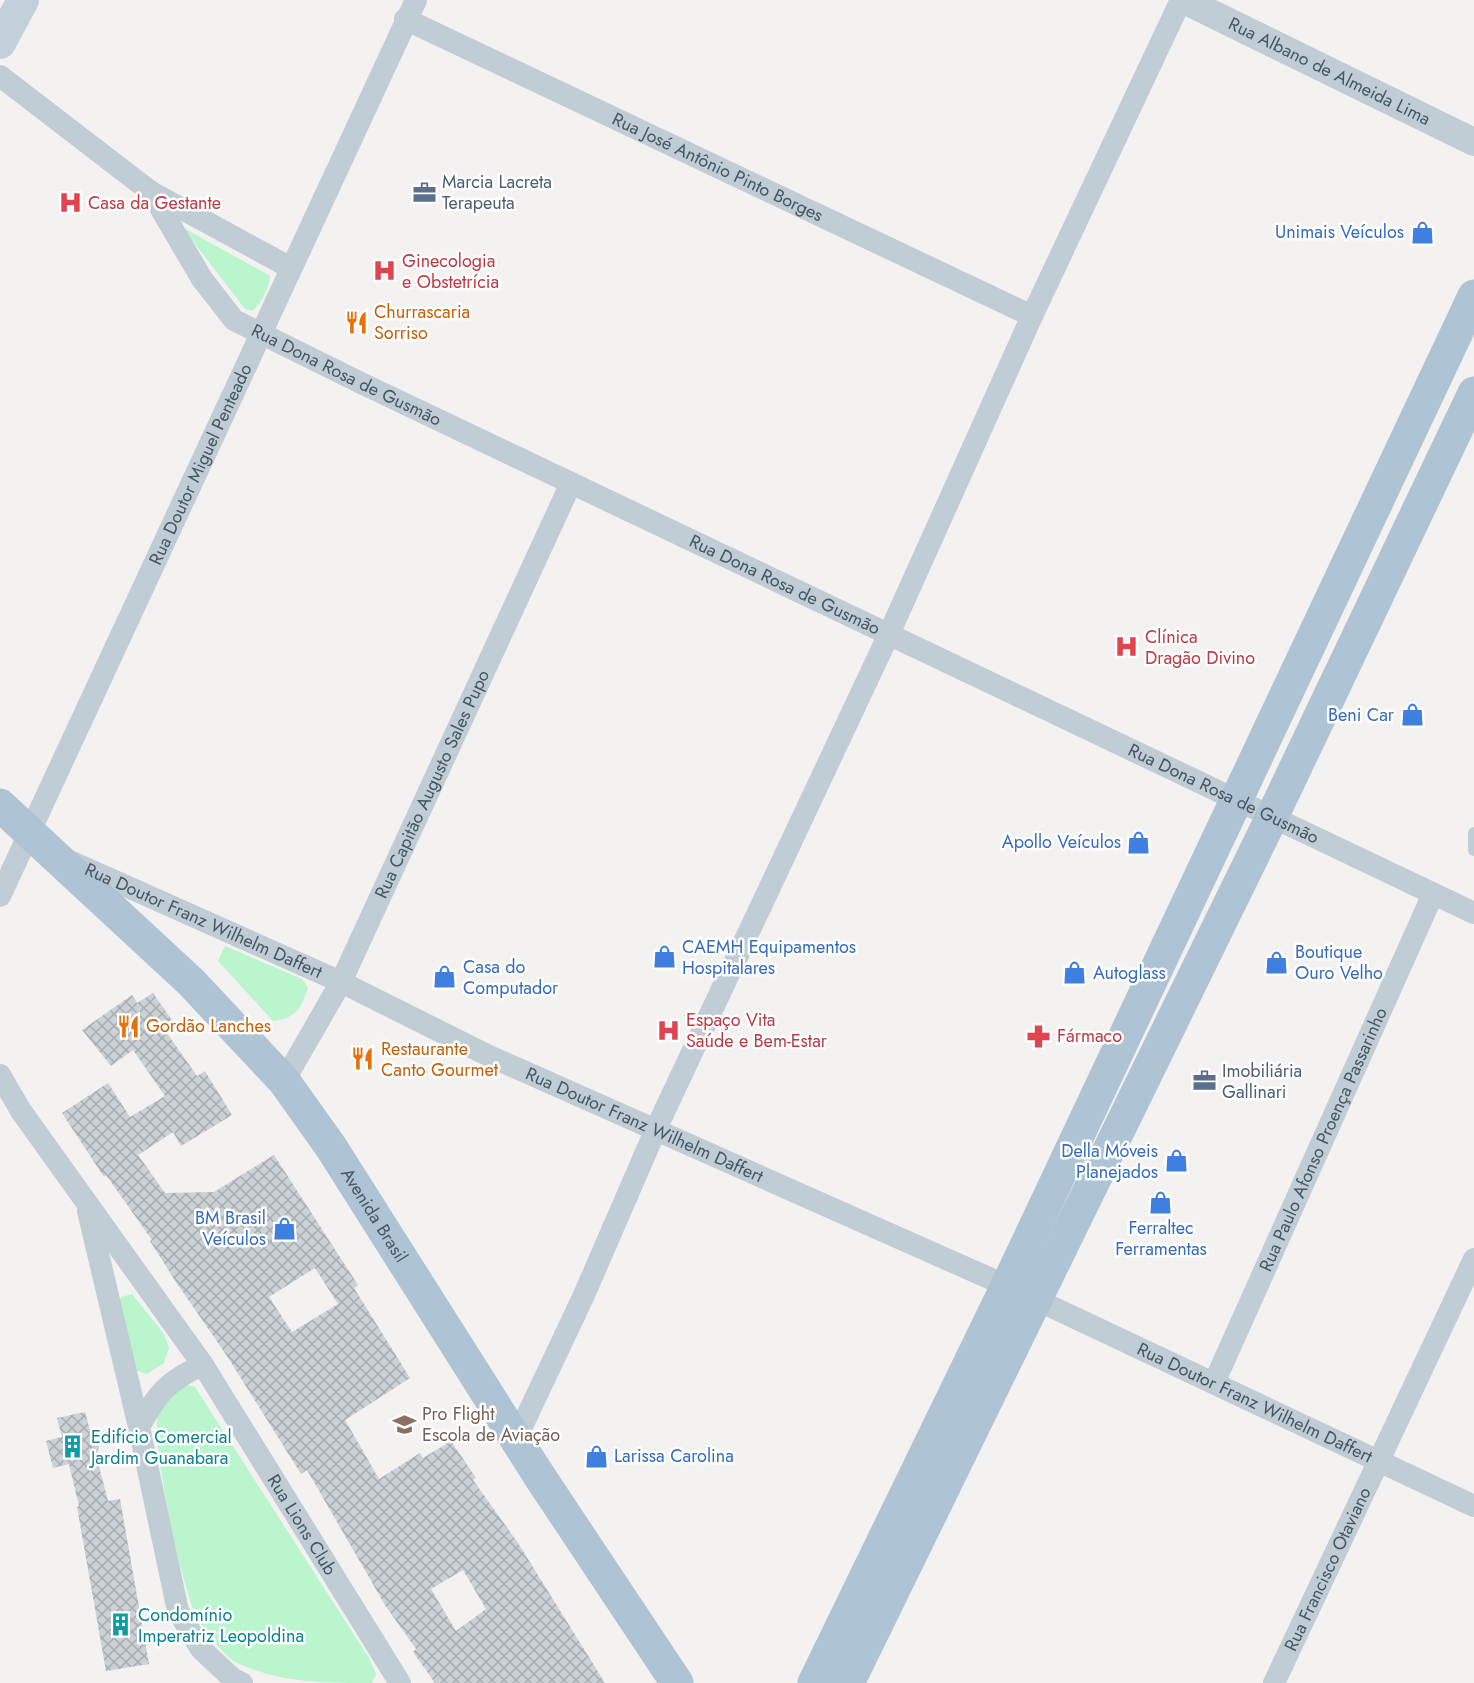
<svg xmlns="http://www.w3.org/2000/svg" width="1474" height="1683" font-family="Jost,sans-serif">
<defs>
<pattern id="building-cross-hatch" width="8" height="8" patternUnits="userSpaceOnUse" patternTransform="scale(1.5)"><rect width="8" height="8" fill="#ccd1d6"/><path d="M0 0l8 8M0 8l8-8" fill="none" stroke="#a7acb1"/></pattern>
</defs>
<rect width="100%" height="100%" fill="#f4f1f1"/>
<!-- park -->
<g fill="#bbf5cd">
<path d="M182 227 270 276C270 287 261 304 252 311L245 309Z"/>
<path d="M225 946 302 979 308 988C300 1010 296 1018 273 1021L218 961Z"/>
<path d="M132 1294 164 1334 169 1348 164 1363 147 1374 135 1370 117 1309 121 1297Z"/>
<path d="M180 1383 195 1387 369 1658 376 1674 372 1683C322 1683 280 1683 235 1662 223 1654 207 1634 199 1621 183 1598 150 1438 158 1412 161 1402 174 1391 180 1383Z"/>
</g>
<!-- building -->
<g fill="url(#building-cross-hatch)" fill-rule="evenodd">
<path d="M153 993 174 1023 164 1029 197 1076 205 1071 232 1115 181 1146 173 1132 138 1155 165 1193 214 1192 274 1155 358 1285 354 1288 410 1378 345 1420 379 1479 420 1453 423 1458 451 1441 476 1478 473 1480 518 1543 605 1683H435L413 1652 416 1649 385 1605 307 1470 301 1474 227 1356 176 1282 150 1241 152 1240 106 1175 104 1177 62 1113 108 1083 130 1117 165 1096 133 1050 111 1066 82 1030 132 995 137 1003ZM315 1268 338 1304 292 1332 269 1297ZM463 1570 486 1609 456 1631 431 1589Z"/>
<path d="M85 1412 91 1434 100 1445 96 1455 108 1501 120 1499 149 1664 106 1671 77 1507 79 1506 69 1464 53 1468 46 1441 62 1437 57 1418Z"/>
</g>
<g fill="none" stroke-linecap="round" stroke-linejoin="round">
<!-- service -->
<path stroke="#c0cdd4" stroke-width="12" d="M1474 833V850"/>
<!-- minor -->
<g stroke="#c0cdd4" stroke-width="22">
<path id="s1" d="M405 19 1032 316"/>
<path d="M0 76 151 192 291 268"/>
<path id="s2" d="M151 192 202 279 234 320 361 383 1474 913"/>
<path id="s3" d="M72 862 341 982 487 1055 1007 1286"/>
<path id="s4" d="M0 896 416 0"/>
<path id="s5" d="M0 1075 21 1111 203 1365 400 1683"/>
<path id="s6" d="M284 1081 341 982 571 483"/>
<path d="M88 1211 139 1427"/>
<path id="s7" d="M1035 1299 1474 1506"/>
<path d="M203 1365C168 1380 157 1394 139 1427L178 1611 201 1649 233 1679 242 1683"/>
<path id="s8" d="M1214 1383 1433 894"/>
<path d="M516 1439 584 1295 656 1129 889 634 1032 316 1181 0"/>
<path id="s9" d="M1274 1683 1474 1259"/>
</g>
<!-- tertiary -->
<path stroke="#c0cdd4" stroke-width="28" id="s10" d="M1184 0 1474 142"/>
<!-- secondary -->
<path stroke="#c2d0dc" stroke-width="32" d="M0 43 23 0"/>
<!-- primary -->
<g stroke="#aec3d3" stroke-width="33">
<path id="s11" d="M0 805 191 982 284 1081 331 1147 540 1477 677 1683"/>
<path d="M814 1683 1007 1286 1474 296"/>
<path d="M848 1683 1272 817 1474 393"/>
</g>
</g>
<!-- icons -->
<defs>
<symbol id="office-bare" viewBox="-9 -9 18 18"><path d="M-6-3h4V-5.5h4V-3h4V5H-6ZM-1-4.5V-3h2v-1.5ZM-6 0V1H6V0Z" fill="#5c6f8a" stroke="#fff" stroke-width="2.5" paint-order="stroke"/></symbol>
<symbol id="hospital-bare" viewBox="-9 -9 18 18"><path d="M-5-5h3v3.5h4V-5h3V5h-3V1.5h-4V5h-3Z" fill="#e0444e" stroke="#fff" stroke-width="2.5" paint-order="stroke"/></symbol>
<symbol id="shop-bare" viewBox="-9 -9 18 18"><path d="M-5-2.5h2.3a2.7 3.5 0 0 1 5.4 0H5L5.5 6h-11ZM-1.5-2.5h3a1.5 2.3 0 0 0-3 0Z" fill="#3f7fe0" stroke="#fff" stroke-width="2.5" paint-order="stroke"/></symbol>
<symbol id="restaurant-bare" viewBox="-9 -9 18 18"><path d="M-5-6h1v4h1v-4h1v4h1v-4h1v5L-1.5 .5V6h-2V.5L-5-1ZM5-6V6H3V1.5H1.5Q1.5-4 5-6Z" fill="#e8710a" stroke="#fff" stroke-width="2.5" paint-order="stroke"/></symbol>
<symbol id="pharmacy-bare" viewBox="-9 -9 18 18"><path d="M-2-6h4v4h4v4h-4v4h-4v-4h-4v-4h4Z" fill="#e0444e" stroke="#fff" stroke-width="2.5" paint-order="stroke"/></symbol>
<symbol id="university-bare" viewBox="-9 -9 18 18"><path d="M0-5L7-2L0 1L-7-2ZM-4 1L0 2.5L4 1V4Q0 6-4 4Z" fill="#8d6e63" stroke="#fff" stroke-width="2.5" paint-order="stroke"/></symbol>
<symbol id="building-bare" viewBox="-9 -9 18 18"><path d="M-4-6H4V6H1V3H-1V6H-4ZM-2.5-4.3h1.7v1.8h-1.7ZM.8-4.3h1.7v1.8H.8ZM-2.5-1h1.7V.8h-1.7ZM.8-1h1.7V.8H.8Z" fill="#0f9aa8" stroke="#fff" stroke-width="2.5" paint-order="stroke"/></symbol>
</defs>
<g fill-rule="evenodd">
<use href="#office-bare" x="408" y="176" width="33" height="33"/>
<use href="#hospital-bare" x="54" y="186" width="33" height="33"/>
<use href="#shop-bare" x="1406" y="216" width="33" height="33"/>
<use href="#hospital-bare" x="368" y="254" width="33" height="33"/>
<use href="#restaurant-bare" x="340" y="306" width="33" height="33"/>
<use href="#hospital-bare" x="1110" y="630" width="33" height="33"/>
<use href="#shop-bare" x="1396" y="698" width="33" height="33"/>
<use href="#shop-bare" x="1122" y="826" width="33" height="33"/>
<use href="#shop-bare" x="648" y="940" width="33" height="33"/>
<use href="#shop-bare" x="1260" y="946" width="33" height="33"/>
<use href="#shop-bare" x="1058" y="956" width="33" height="33"/>
<use href="#shop-bare" x="428" y="960" width="33" height="33"/>
<use href="#restaurant-bare" x="112" y="1010" width="33" height="33"/>
<use href="#hospital-bare" x="652" y="1014" width="33" height="33"/>
<use href="#pharmacy-bare" x="1022" y="1020" width="33" height="33"/>
<use href="#restaurant-bare" x="346" y="1042" width="33" height="33"/>
<use href="#office-bare" x="1188" y="1064" width="33" height="33"/>
<use href="#shop-bare" x="1160" y="1144" width="33" height="33"/>
<use href="#shop-bare" x="1144" y="1186" width="33" height="33"/>
<use href="#shop-bare" x="268" y="1212" width="33" height="33"/>
<use href="#university-bare" x="388" y="1408" width="33" height="33"/>
<use href="#building-bare" x="56" y="1430" width="33" height="33"/>
<use href="#shop-bare" x="580" y="1440" width="33" height="33"/>
<use href="#building-bare" x="104" y="1608" width="33" height="33"/>
</g>
<g text-anchor="middle" stroke-width="5" stroke-linejoin="round" paint-order="stroke">
<!-- street labels -->
<g font-size="18" fill="#465761" stroke="#fff">
<text dy="6" stroke="none"><textPath href="#s10" startOffset="162">Rua Albano de Almeida Lima</textPath></text>
<text dy="6" stroke="none"><textPath href="#s1" startOffset="346">Rua José Antônio Pinto Borges</textPath></text>
<text dy="6" stroke="none"><textPath href="#s2" startOffset="278">Rua Dona Rosa de Gusmão</textPath></text>
<text dy="6" stroke="none"><textPath href="#s4" startOffset="476">Rua Doutor Miguel Penteado</textPath></text>
<text dy="6" stroke="none"><textPath href="#s2" startOffset="764">Rua Dona Rosa de Gusmão</textPath></text>
<text dy="6" stroke="none"><textPath href="#s6" startOffset="332">Rua Capitão Augusto Sales Pupo</textPath></text>
<text dy="6" stroke="none"><textPath href="#s2" startOffset="1250">Rua Dona Rosa de Gusmão</textPath></text>
<text dy="6" stroke="none"><textPath href="#s3" startOffset="144">Rua Doutor Franz Wilhelm Daffert</textPath></text>
<text dy="6" stroke="none"><textPath href="#s3" startOffset="630">Rua Doutor Franz Wilhelm Daffert</textPath></text>
<text dy="6" stroke="none"><textPath href="#s8" startOffset="267">Rua Paulo Afonso Proença Passarinho</textPath></text>
<text dy="6" stroke="none"><textPath href="#s11" startOffset="558">Avenida Brasil</textPath></text>
<text dy="6" stroke="none"><textPath href="#s7" startOffset="243">Rua Doutor Franz Wilhelm Daffert</textPath></text>
<text dy="6" stroke="none"><textPath href="#s5" startOffset="542">Rua Lions Club</textPath></text>
<text dy="6" stroke="none"><textPath href="#s9" startOffset="126">Rua Francisco Otaviano</textPath></text>
</g>
<!-- service labels -->
<g font-size="18" fill="#4e5e75" stroke="#fff" text-anchor="start">
<text x="442" y="188">Marcia Lacreta<tspan x="442" dy="21">Terapeuta</tspan></text>
<text x="1222" y="1077">Imobiliária<tspan x="1222" dy="21">Gallinari</tspan></text>
</g>
<!-- health labels -->
<g font-size="18" fill="#be3a42" stroke="#fff" text-anchor="start">
<text x="88" y="209">Casa da Gestante</text>
<text x="402" y="267">Ginecologia<tspan x="402" dy="21">e Obstetrícia</tspan></text>
<text x="1145" y="643">Clínica<tspan x="1145" dy="21">Dragão Divino</tspan></text>
<text x="686" y="1026">Espaço Vita<tspan x="686" dy="21">Saúde e Bem-Estar</tspan></text>
<text x="1057" y="1042">Fármaco</text>
</g>
<!-- shop labels -->
<g font-size="18" fill="#366cbe" stroke="#fff" text-anchor="end">
<text x="1404" y="238">Unimais Veículos</text>
<text x="1394" y="721">Beni Car</text>
<text x="1121" y="848">Apollo Veículos</text>
<text x="682" y="953" text-anchor="start">CAEMH Equipamentos<tspan x="682" dy="21">Hospitalares</tspan></text>
<text x="1295" y="958" text-anchor="start">Boutique<tspan x="1295" dy="21">Ouro Velho</tspan></text>
<text x="463" y="973" text-anchor="start">Casa do<tspan x="463" dy="21">Computador</tspan></text>
<text x="1093" y="979" text-anchor="start">Autoglass</text>
<text x="1158" y="1157">Della Móveis<tspan x="1158" dy="21">Planejados</tspan></text>
<text x="266" y="1224">BM Brasil<tspan x="266" dy="21">Veículos</tspan></text>
<text x="1161" y="1234" text-anchor="middle">Ferraltec<tspan x="1161" dy="21">Ferramentas</tspan></text>
<text x="614" y="1462" text-anchor="start">Larissa Carolina</text>
</g>
<!-- food labels -->
<g font-size="18" fill="#c56008" stroke="#fff" text-anchor="start">
<text x="374" y="318">Churrascaria<tspan x="374" dy="21">Sorriso</tspan></text>
<text x="146" y="1032">Gordão Lanches</text>
<text x="381" y="1055">Restaurante<tspan x="381" dy="21">Canto Gourmet</tspan></text>
</g>
<!-- education labels -->
<g font-size="18" fill="#785e54" stroke="#fff" text-anchor="start">
<text x="422" y="1420">Pro Flight<tspan x="422" dy="21">Escola de Aviação</tspan></text>
</g>
<!-- culture labels -->
<g font-size="18" fill="#0d838f" stroke="#fff" text-anchor="start">
<text x="91" y="1443">Edifício Comercial<tspan x="91" dy="21">Jardim Guanabara</tspan></text>
<text x="138" y="1621">Condomínio<tspan x="138" dy="21">Imperatriz Leopoldina</tspan></text>
</g>
</g>
</svg>
